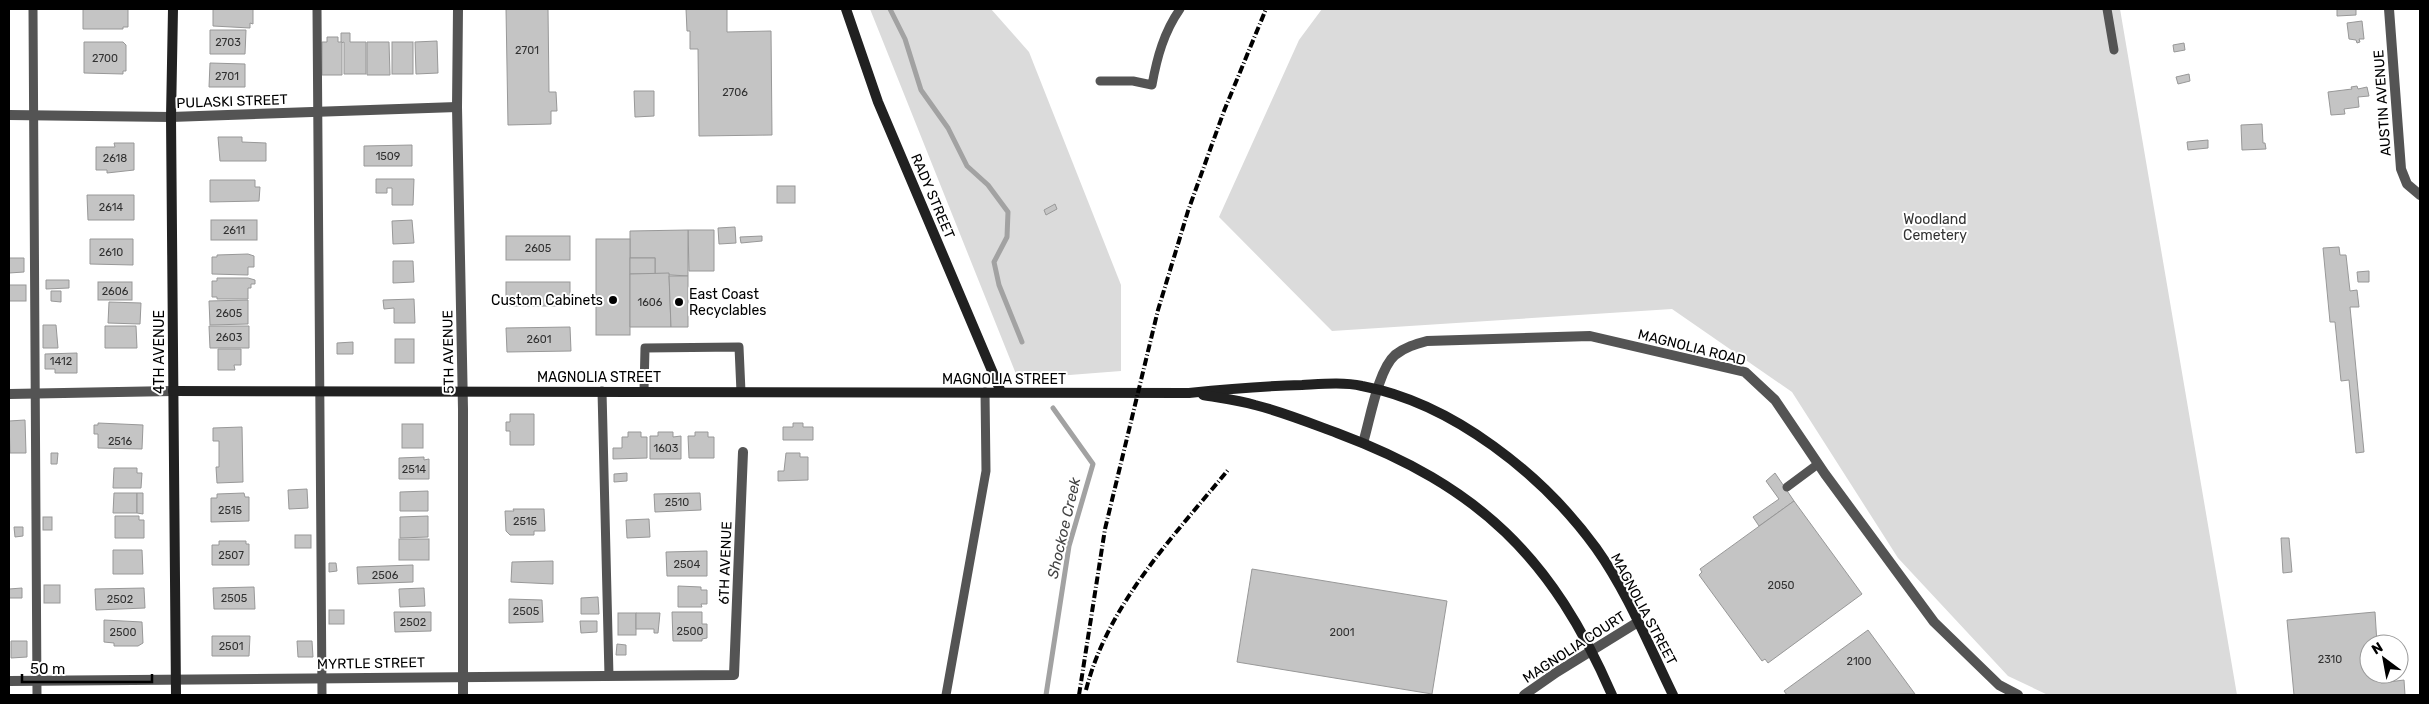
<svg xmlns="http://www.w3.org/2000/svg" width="2429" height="704" font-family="Rubik,sans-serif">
<rect width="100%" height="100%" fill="#fff"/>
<!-- green -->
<g fill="#dbdbdb">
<path d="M870 9H991L1029 52 1121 285V371L1018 379Z"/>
<path d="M1322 9H2120L2237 695H2048L2008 676 1898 558 1792 392 1672 309 1332 331 1219 217 1299 40Z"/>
</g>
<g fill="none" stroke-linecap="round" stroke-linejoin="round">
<!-- stream -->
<g stroke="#a2a2a2" stroke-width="5">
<path d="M890 9 905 39 921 90 948 128 967 166 988 185 1008 212 1007 237 994 262 999 285 1022 342"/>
<path d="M1046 695 1069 546 1093 464 1053 408"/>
</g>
</g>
<!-- building -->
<g fill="#c4c4c4" stroke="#989898">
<path d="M83 9H128V27H123V29H83Z"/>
<path d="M213 9H253V24L250 23V28L213 26Z"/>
<path d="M506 9H548L549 92H556L557 111H551V124L508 125Z"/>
<path d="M686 9H727V32L771 31 772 135 699 136 698 49H690V31H687Z"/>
<path d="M2337 9H2356V15L2337 16Z"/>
<path d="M2362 21 2364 39H2359L2360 42 2357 43 2356 40 2349 39 2347 23Z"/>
<path d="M210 30H246L245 54H210Z"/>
<path d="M341 33H350V42H366V74H344V42L341 43Z"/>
<path d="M327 37H338V42H342V75H322V42H327Z"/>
<path d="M437 41 438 73 416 74 415 42Z"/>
<path d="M84 42H123L126 45V71H123V74L84 73Z"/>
<path d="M367 42H389L390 75H367Z"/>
<rect x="392" y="42" width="21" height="32"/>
<path d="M2184 43 2185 50 2174 52 2173 45Z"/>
<path d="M210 63 245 64V87H209Z"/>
<path d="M2189 74 2190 81 2178 84 2176 77Z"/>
<path d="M2357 86 2358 89 2367 87 2369 96 2358 97 2359 107 2344 109 2345 114 2331 115 2328 92 2352 89 2351 87Z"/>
<path d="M634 91H654V116L635 117Z"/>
<path d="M2262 124 2263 143H2265L2266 149 2242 150 2241 125Z"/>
<path d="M218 137H242V142L266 143V161H220Z"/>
<path d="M2208 140V148L2188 150 2187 142Z"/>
<path d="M114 143H134V170L107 173V170H96V147H115Z"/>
<path d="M412 145V166H364V146Z"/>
<path d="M376 179H414L413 205H392V188H387V193H376Z"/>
<path d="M210 180H255V187H260L259 201 210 202Z"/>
<rect x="777" y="186" width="18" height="17"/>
<path d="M87 195H134V220H88Z"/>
<path d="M1055 204 1057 209 1046 215 1044 210Z"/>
<rect x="211" y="220" width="46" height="20"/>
<path d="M412 220 414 243 393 244 392 221Z"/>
<path d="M735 227 736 243 719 244 718 228Z"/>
<path d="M688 230H714V271H689Z"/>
<path d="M688 230V276L655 274V258H630V231Z"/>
<rect x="506" y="236" width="64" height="24"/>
<path d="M762 236V241L741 243 740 237Z"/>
<path d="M90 239H133V265L90 264Z"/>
<rect x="596" y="239" width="34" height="96"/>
<path d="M2339 247 2340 255H2346L2350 291 2357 290 2359 307H2350L2364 452 2356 453 2349 380 2341 381 2335 322H2330L2323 248Z"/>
<path d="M248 254 254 256V267H248V275L212 274V257H217V255Z"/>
<path d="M9 258H24V272L9 273Z"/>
<rect x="630" y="258" width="25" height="16"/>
<path d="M393 261H413L414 282 393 283Z"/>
<path d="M2369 271V282H2358L2357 272Z"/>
<path d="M669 273 671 327H630V274Z"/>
<path d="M669 276H688V327H671Z"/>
<path d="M217 278H248L255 280V284H251V288H248V299H217V297H212V281H217Z"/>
<path d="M46 280H69V288L46 289Z"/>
<rect x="98" y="282" width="34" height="18"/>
<rect x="506" y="282" width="64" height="24"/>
<rect x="9" y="285" width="17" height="16"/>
<path d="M51 291H61V302L51 301Z"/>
<path d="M414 299 415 323H394V308L384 309 383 300Z"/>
<path d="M248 300V324L210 325 209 301Z"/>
<path d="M109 302 141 303 140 324 108 323Z"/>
<path d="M43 325H56L58 348H43Z"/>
<path d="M105 326H136L137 348H105Z"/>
<path d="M209 326H249V348H210Z"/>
<path d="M570 327 571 351 507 352 506 328Z"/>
<rect x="395" y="339" width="19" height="24"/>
<path d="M353 342V354H337V343Z"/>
<path d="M218 349H241V365H234L235 370H218Z"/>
<path d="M77 353V373H55V369H45V354Z"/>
<path d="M510 414H534V445H510V431H506V422H510Z"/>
<path d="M25 420 26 453H10L9 421Z"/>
<path d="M98 423 143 425 142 449 98 448V434H94V425H98Z"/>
<path d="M793 423H803V427H813V440H783V427H793Z"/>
<rect x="402" y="424" width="21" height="24"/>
<path d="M242 427 243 482 217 483 216 467H219V441H213V428Z"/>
<path d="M628 432H641V437H647V458L613 459V448H622V437H628Z"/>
<path d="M658 432H673V437L681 436V459H650V436H658Z"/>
<path d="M695 432H708V437H714V458H689L688 436H695Z"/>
<path d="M51 453H58L57 464H51Z"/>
<path d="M786 453H800V457H808V480L778 481V471H784Z"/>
<path d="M424 457V460L429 459V479H399V458Z"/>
<path d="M114 468H137V473H142L141 488H113Z"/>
<path d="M627 473V481L614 482V474Z"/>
<path d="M1775 473 1794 501 1759 526 1753 517 1779 499 1766 481Z"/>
<path d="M307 489 308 508 289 509 288 490Z"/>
<path d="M428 491V511H400V492Z"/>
<path d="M114 493H137V513H113Z"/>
<path d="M137 493H143V514L137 513Z"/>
<path d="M244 493 245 497H249V521L211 522V498H217V494Z"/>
<path d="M700 493 701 510 655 512 654 494Z"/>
<path d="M1794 501 1862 594 1768 663 1765 659 1762 661 1699 575 1702 572 1700 569Z"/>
<path d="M513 509H544L545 531H534V535H510L506 531 505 511H514Z"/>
<path d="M115 516H139V520H144V538H115Z"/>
<path d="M428 516V537L400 538V517Z"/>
<rect x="43" y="517" width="9" height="13"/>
<path d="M649 519 650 537 627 538 626 520Z"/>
<path d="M14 527H23V536L15 537Z"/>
<rect x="295" y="535" width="16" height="13"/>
<path d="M2281 538H2289L2292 572 2283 573Z"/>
<rect x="399" y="539" width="30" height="21"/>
<path d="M219 541H246V544H249V565H212V545H219Z"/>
<path d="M113 550H142L143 574H113Z"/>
<path d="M707 551V576H667L666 552Z"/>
<path d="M553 561V584L511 582 512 562Z"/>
<path d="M329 563H336L337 571 329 572Z"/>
<path d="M413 565V582L358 584 357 567Z"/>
<path d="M1252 569 1447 601 1432 694 1237 662Z"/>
<rect x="44" y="585" width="16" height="18"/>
<path d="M678 586 701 587V590H707V604H701L702 607H678Z"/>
<path d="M254 587 255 609H214L213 588Z"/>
<path d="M22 588V598H9V589Z"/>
<path d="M144 588 145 608 96 610 95 589Z"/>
<path d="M424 588 425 606 400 607 399 589Z"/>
<path d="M598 597 599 614H581V598Z"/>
<path d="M509 599 542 600 543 622 509 623Z"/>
<rect x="329" y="610" width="15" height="14"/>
<path d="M394 612H431V631L395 632Z"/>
<path d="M672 612H702V624H707V638L702 639V641H673Z"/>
<path d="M2375 612 2377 644H2369V674H2380L2381 683 2404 680 2405 695H2294L2287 620Z"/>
<rect x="618" y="613" width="18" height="22"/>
<path d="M636 613H660L658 633H654V629H636Z"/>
<path d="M104 620 142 622 143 643 138 646H114V643L104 642Z"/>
<path d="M580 621H597V632L581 633Z"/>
<path d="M1868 630 1915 694 1787 695 1784 691Z"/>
<path d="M212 636H250L249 656H212Z"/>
<path d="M11 641H27V657L11 658Z"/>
<path d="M297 641H312L313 657H298Z"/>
<path d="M617 644 626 645V655H616Z"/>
</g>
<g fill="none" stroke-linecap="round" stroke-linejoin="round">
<!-- lane -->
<g stroke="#545454" stroke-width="9">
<path d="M33 9 37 695"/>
<path d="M317 9 322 695"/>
<path d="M2107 9 2114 50"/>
<path d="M1100 81H1133L1152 85C1157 57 1164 32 1180 9"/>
<path d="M602 391 609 676"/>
<path d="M644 391 645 348 739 347 741 392"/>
<path d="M1787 487 1818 464"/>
<path d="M946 695 986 471 985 392"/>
</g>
<!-- street -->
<g stroke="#545454" stroke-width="10">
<path d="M458 9 457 107 463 409V695"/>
<path d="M2389 9 2401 169 2407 184 2420 195"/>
<path d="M9 115 171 117 457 107"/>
<path d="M9 394 173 391"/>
<path d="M1363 443C1370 420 1378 370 1395 355 1405 347 1416 344 1427 341L1590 336 1745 372 1775 400 1825 474 1934 622 1999 685 2018 695"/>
<path d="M9 681 734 675 743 452"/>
<path d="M1524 695 1557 672 1638 622"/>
</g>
<!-- secondary -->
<g stroke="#212121" stroke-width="10">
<path d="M173 9 171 117 176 695"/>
<path d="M846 9 878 102 1001 392"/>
<path d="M173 391 1189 393C1227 389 1264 386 1302 385 1322 384 1343 382 1362 386 1453 403 1543 475 1596 548 1628 593 1649 646 1673 695"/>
<path d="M1203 395C1220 398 1238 400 1255 405 1283 412 1310 423 1337 433 1479 486 1552 557 1612 695"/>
</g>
<!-- rail -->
<g stroke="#000" stroke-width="4" stroke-dasharray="8 2.5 1 2.5" stroke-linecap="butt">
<path d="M1086 690C1108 604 1173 537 1228 470"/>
<path d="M1079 695 1105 529 1158 310 1188 211 1224 111 1266 9"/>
</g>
</g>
<!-- markers -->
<g fill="#000" stroke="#fff" stroke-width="2">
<circle cx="613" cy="300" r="5"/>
<circle cx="679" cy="302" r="5"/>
</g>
<g text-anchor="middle" stroke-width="4" stroke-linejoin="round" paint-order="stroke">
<!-- number labels -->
<g font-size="11" fill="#313131">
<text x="228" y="46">2703</text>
<text x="527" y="54">2701</text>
<text x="105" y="62">2700</text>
<text x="227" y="80">2701</text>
<text x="735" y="96">2706</text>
<text x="388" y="160">1509</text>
<text x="115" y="162">2618</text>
<text x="111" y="211">2614</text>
<text x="234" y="234">2611</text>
<text x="538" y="252">2605</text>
<text x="111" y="256">2610</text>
<text x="115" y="295">2606</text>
<text x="650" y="306">1606</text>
<text x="229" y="317">2605</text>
<text x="229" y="341">2603</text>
<text x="539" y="343">2601</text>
<text x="61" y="365">1412</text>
<text x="120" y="445">2516</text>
<text x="666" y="452">1603</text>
<text x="414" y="473">2514</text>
<text x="677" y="506">2510</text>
<text x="230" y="514">2515</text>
<text x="525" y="525">2515</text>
<text x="231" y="559">2507</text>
<text x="687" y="568">2504</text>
<text x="385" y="579">2506</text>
<text x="1781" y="589">2050</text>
<text x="234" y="602">2505</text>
<text x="120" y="603">2502</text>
<text x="526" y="615">2505</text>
<text x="413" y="626">2502</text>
<text x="690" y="635">2500</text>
<text x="123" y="636">2500</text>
<text x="1342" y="636">2001</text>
<text x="231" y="650">2501</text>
<text x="2330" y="663">2310</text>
<text x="1859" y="665">2100</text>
</g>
<!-- street labels -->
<g font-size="14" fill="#000" stroke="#fff">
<text transform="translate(232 101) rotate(-2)" y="5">PULASKI STREET</text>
<text transform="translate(2382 103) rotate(-94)" y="5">AUSTIN AVENUE</text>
<text transform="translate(933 196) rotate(67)" y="5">RADY STREET</text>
<text transform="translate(1692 347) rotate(14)" y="5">MAGNOLIA ROAD</text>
<text transform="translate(159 352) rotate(-90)" y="5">4TH AVENUE</text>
<text transform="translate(448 352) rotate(-91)" y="5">5TH AVENUE</text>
<text x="599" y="382">MAGNOLIA STREET</text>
<text x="1004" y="384">MAGNOLIA STREET</text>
<text transform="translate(725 563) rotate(-88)" y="5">6TH AVENUE</text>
<text transform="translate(1644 609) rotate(62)" y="5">MAGNOLIA STREET</text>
<text transform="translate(1574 647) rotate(-33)" y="5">MAGNOLIA COURT</text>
<text transform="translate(371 663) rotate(-1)" y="5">MYRTLE STREET</text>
</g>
<!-- park labels -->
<g font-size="14" fill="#323232" stroke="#fff">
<text x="1935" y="224">Woodland<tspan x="1935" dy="16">Cemetery</tspan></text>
</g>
<!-- poi labels -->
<g font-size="14" fill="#000" stroke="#fff" text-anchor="start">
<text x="689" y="299">East Coast<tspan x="689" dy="16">Recyclables</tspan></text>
<text x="603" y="305" text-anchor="end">Custom Cabinets</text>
</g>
<!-- water labels -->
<g font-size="15" font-style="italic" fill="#434343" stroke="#fff">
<text transform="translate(1064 528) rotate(-77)" y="5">Shockoe Creek</text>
</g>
</g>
<!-- border -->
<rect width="2429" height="704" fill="none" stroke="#000000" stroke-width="20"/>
<!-- north arrow -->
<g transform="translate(2384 659) rotate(328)"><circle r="24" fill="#ffffff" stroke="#999999"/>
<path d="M0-4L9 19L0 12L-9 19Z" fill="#000000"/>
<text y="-8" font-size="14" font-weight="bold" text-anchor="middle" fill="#000000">N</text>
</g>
<!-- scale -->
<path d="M22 674v8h130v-8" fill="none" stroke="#000000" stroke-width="2.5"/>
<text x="30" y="674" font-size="15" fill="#000000" stroke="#ffffff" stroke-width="4" paint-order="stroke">50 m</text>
</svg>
